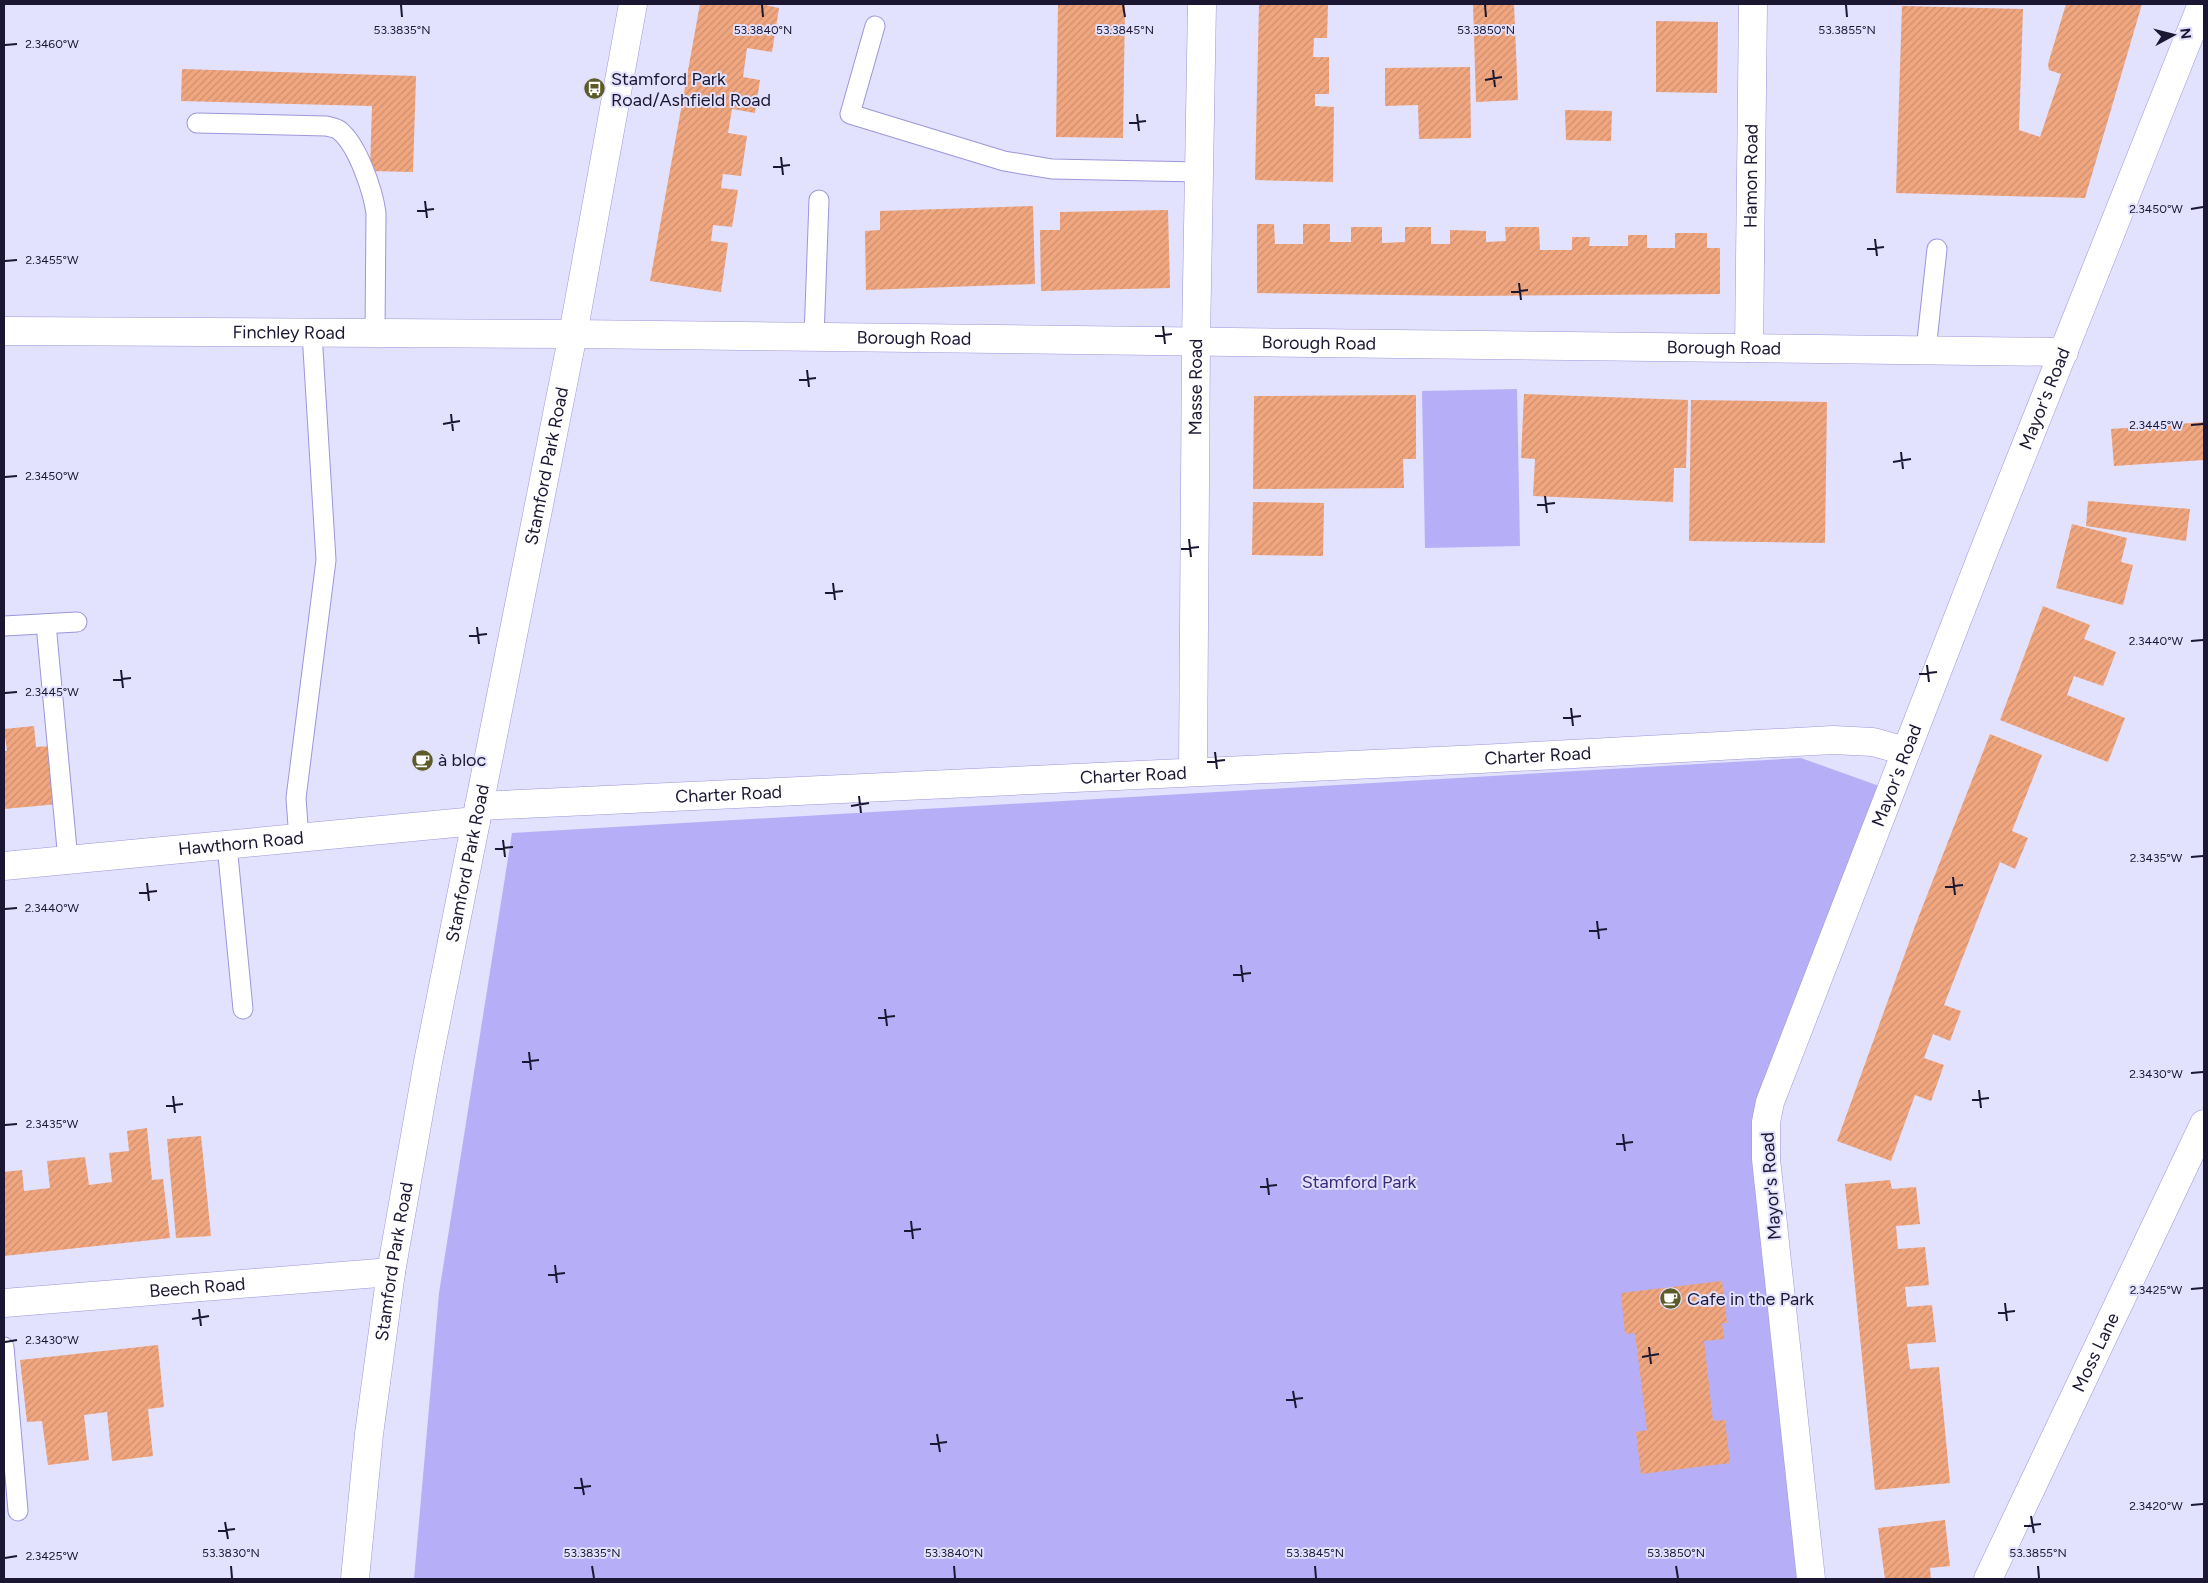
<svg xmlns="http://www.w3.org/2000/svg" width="2208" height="1583" font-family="Figtree,sans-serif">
<defs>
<pattern id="building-hatch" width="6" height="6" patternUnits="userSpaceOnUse" patternTransform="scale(1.25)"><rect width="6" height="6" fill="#f0a67f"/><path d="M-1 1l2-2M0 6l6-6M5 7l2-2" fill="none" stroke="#cd8e6e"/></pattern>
</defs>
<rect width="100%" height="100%" fill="#e2e1fe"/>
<!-- green -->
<g fill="#b6aff7">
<path d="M1517 389 1520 546 1425 548 1422 391Z"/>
<path d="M1801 758 1882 787 1756 1160 1770 1331 1798 1579H414L439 1293 512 833Z"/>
</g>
<!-- building -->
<g fill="url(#building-hatch)">
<path d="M700 4H761L779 8 772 52 747 48 743 77 760 80 755 113 732 109 728 133 747 136 741 176 723 174 721 188 738 190 732 227 713 225 711 241 728 243 721 292 650 281Z"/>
<path d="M1058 4H1125L1123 138 1056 137Z"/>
<path d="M1259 4H1328L1327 38H1314L1313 57H1329V94H1315V106L1334 107 1333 182 1255 180Z"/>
<path d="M1473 4H1514L1518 100 1476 102Z"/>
<path d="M2066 4H2142L2085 198 1896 193 1902 6 2023 9 2019 130 2040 137 2061 74 2049 70 2048 64Z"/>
<path d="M1656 21 1718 22 1717 93 1656 92Z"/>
<path d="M1470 67 1471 138 1419 139 1418 105 1385 106V68Z"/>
<path d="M182 69 416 76 413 172 370 171 372 106 181 101Z"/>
<path d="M1565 110 1612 111 1611 141 1566 140Z"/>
<path d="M1033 206 1035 284 866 290 865 231 880 230V211Z"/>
<path d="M1168 210 1170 288 1041 291 1040 230H1060V212Z"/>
<path d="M1257 224H1274L1275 244H1303V224H1330V242H1351V227H1382V243L1405 242V227H1431V244H1450V230L1486 231V242L1506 241 1505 227H1539L1540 250H1572V237H1590L1589 246H1628V235H1647V248H1675V233H1707V248H1720V294L1467 296 1257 293Z"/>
<path d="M1524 394 1688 400 1686 468H1674L1673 502 1533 496 1535 459 1521 458Z"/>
<path d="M1416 395V459H1403L1404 488 1253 489 1254 396Z"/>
<path d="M1691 400 1827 402 1825 543 1689 541Z"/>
<path d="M2204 422V460L2114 466 2111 429Z"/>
<path d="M2088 501 2190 509 2186 541 2086 526Z"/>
<path d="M1253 502 1324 503 1323 556 1252 555Z"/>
<path d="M2072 524 2127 538 2121 562 2133 565 2123 605 2056 588Z"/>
<path d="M2043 606 2090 625 2084 639 2116 652 2103 686 2074 676 2067 695 2125 718 2108 762 2000 720Z"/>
<path d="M34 726 36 747 51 746 58 804 4 809V751H7L4 729Z"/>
<path d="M1990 734 2042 755 2012 831 2028 838 2015 869 2000 862 1944 1005 1961 1011 1950 1041 1933 1034 1924 1058 1944 1065 1931 1101 1915 1095 1891 1161 1837 1141 1915 926Z"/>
<path d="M147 1128 152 1180 163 1179 170 1238 4 1256V1172L22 1170 24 1191 50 1188 47 1161 85 1157 89 1185 112 1182 109 1153 129 1151 127 1131Z"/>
<path d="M201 1136 211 1236 176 1238 167 1139Z"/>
<path d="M1890 1180 1892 1189 1916 1187 1920 1224 1896 1226 1898 1249 1925 1247 1929 1285 1905 1287 1907 1307 1932 1305 1936 1342 1907 1344 1910 1369 1939 1367 1950 1483 1875 1490 1845 1184Z"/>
<path d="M1722 1281 1727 1323H1722L1724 1339 1704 1341 1713 1421 1725 1420 1730 1463 1641 1474 1636 1432 1647 1430 1635 1333 1625 1334 1621 1293Z"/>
<path d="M158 1345 164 1407 148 1409 153 1456 112 1461 107 1412 84 1415 89 1460 48 1465 42 1421 27 1422 20 1360Z"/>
<path d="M1945 1520 1950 1566 1930 1568 1931 1579H1885L1878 1528Z"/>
</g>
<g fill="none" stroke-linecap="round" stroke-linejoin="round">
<defs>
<g id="service">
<path d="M875 26 850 114 1004 161 1052 169 1199 172"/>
<path d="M197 123 326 126C330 127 337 128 340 131 358 146 373 191 376 213L375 333"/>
<path d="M814 337 819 200"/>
<path d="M1926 350 1937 249"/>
<path d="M46 624 68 860"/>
<path d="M4 626 77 622"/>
<path d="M299 839 296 798 326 560 312 333"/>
<path d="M227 845 243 1009"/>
<path d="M4 1347 18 1511"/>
</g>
<g id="minor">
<path id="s1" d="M4 331 573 334 2064 352"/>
<path id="s2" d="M1749 348 1753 4"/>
<path id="s3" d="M1193 771 1196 341 1202 4"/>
<path id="s4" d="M479 806 1480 759 1833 740 1873 742 1906 751"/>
<path id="s5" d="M4 866 476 821"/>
<path id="s6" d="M4 1303 391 1272"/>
<path id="s7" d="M1811 1579 1766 1159V1122L1770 1102 1985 548 2202 4"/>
</g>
<g id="tertiary">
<path id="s8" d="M355 1579 369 1434 391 1272 428 1062 573 334 633 4"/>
<path id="s9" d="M1988 1579 2204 1124"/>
</g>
</defs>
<!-- service casing -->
<use href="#service" stroke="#9d96db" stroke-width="21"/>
<!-- minor casing -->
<use href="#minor" stroke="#9d96db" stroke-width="29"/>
<!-- tertiary casing -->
<use href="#tertiary" stroke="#9d96db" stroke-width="29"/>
<!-- service -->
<use href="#service" stroke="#fff" stroke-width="19"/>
<!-- minor -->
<use href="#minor" stroke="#fff" stroke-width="28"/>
<!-- tertiary -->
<use href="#tertiary" stroke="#fff" stroke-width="28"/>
</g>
<!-- ticks -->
<path fill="none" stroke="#1b1732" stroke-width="2" d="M401 5 402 17M762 5 763 17M1123 5 1125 17M1485 5 1486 17M1846 5 1847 17M5 45 17 44M1493 70 1495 87M1485 80 1502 77M1137 114 1139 131M1129 123 1146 121M781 157 783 175M773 167 790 165M425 201 427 218M2191 209 2203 207M417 211 434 209M1875 239 1877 256M1867 249 1884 247M5 261 17 260M1519 283 1521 300M1511 292 1528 290M1163 326 1165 344M1155 336 1172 334M807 370 809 387M799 380 816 378M451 414 453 431M443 424 460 421M2191 425 2203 424M1901 452 1903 469M1893 462 1911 459M5 477 17 476M1545 496 1547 513M1537 505 1555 503M1189 539 1191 557M1181 549 1199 547M833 583 835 600M825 593 843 591M477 627 479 644M469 636 487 634M2191 641 2203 640M1927 665 1929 682M121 670 123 688M1919 674 1937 672M113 680 131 678M5 693 17 692M1571 708 1573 726M1563 718 1581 716M1215 752 1217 769M1207 762 1225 760M859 796 861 813M851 806 869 803M503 840 505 857M495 849 513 847M2191 857 2203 856M1953 877 1955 895M147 883 149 901M1945 887 1963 885M139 893 157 891M5 909 17 908M1597 921 1599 939M1589 931 1607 929M1241 965 1243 982M1233 975 1251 973M885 1009 887 1026M878 1018 895 1016M529 1052 531 1070M522 1062 539 1060M2191 1073 2203 1072M1979 1090 1981 1108M173 1096 175 1113M1972 1100 1989 1098M166 1106 183 1104M5 1125 17 1124M1623 1134 1625 1151M1616 1144 1633 1142M1267 1178 1269 1195M1260 1187 1277 1185M911 1221 913 1239M904 1231 921 1229M555 1265 557 1283M548 1275 565 1273M2191 1289 2203 1288M2005 1303 2007 1321M199 1309 201 1326M1998 1313 2015 1311M192 1319 209 1316M5 1342 17 1340M1649 1347 1651 1364M1642 1357 1659 1354M1293 1391 1296 1408M1286 1400 1303 1398M937 1434 940 1452M930 1444 947 1442M581 1478 584 1495M574 1488 591 1486M2191 1505 2203 1504M2031 1516 2034 1533M225 1522 228 1539M2024 1526 2041 1524M218 1531 235 1529M5 1558 17 1556M231 1566 232 1578M592 1566 594 1578M954 1566 955 1578M1315 1566 1316 1578M1676 1566 1678 1578M2038 1566 2039 1578"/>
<!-- icons -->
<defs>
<symbol id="bus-disc" viewBox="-11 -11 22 22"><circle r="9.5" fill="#5d5c29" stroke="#e2e1fe"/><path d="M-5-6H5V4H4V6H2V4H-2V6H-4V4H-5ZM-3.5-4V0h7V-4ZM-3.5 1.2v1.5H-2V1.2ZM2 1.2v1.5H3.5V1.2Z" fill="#fff"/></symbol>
<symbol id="cafe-disc" viewBox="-11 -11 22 22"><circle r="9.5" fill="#5d5c29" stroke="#e2e1fe"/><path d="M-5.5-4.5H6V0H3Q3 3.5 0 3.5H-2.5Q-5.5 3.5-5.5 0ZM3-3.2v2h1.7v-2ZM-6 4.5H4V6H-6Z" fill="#fff"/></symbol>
</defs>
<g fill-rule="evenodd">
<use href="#bus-disc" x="582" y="76" width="25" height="25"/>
<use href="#cafe-disc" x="410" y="748" width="25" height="25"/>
<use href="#cafe-disc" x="1658" y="1286" width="25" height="25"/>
</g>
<g text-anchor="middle" stroke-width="4" stroke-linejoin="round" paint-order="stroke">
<!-- poi labels -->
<g font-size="18" fill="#1b1732" stroke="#e2e1fe" text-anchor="start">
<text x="611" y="85">Stamford Park<tspan x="611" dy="21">Road/Ashfield Road</tspan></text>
<text x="438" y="766">à bloc</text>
<text x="1687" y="1305">Cafe in the Park</text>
</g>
<!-- street labels -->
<g font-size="18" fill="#1b1732" stroke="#e2e1fe">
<text dy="6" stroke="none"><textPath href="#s2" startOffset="172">Hamon Road</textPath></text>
<text dy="6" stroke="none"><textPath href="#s1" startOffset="285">Finchley Road</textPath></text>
<text dy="6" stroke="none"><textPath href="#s1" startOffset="910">Borough Road</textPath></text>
<text dy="6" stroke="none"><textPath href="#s1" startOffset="1315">Borough Road</textPath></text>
<text dy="6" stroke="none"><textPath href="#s1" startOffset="1720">Borough Road</textPath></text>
<text dy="6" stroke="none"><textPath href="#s3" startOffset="384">Masse Road</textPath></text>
<text dy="6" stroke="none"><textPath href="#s7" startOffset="1235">Mayor's Road</textPath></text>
<text dy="6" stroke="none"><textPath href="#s8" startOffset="1130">Stamford Park Road</textPath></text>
<text dy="6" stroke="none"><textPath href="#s4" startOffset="1060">Charter Road</textPath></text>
<text dy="6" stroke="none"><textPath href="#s4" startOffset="655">Charter Road</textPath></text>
<text dy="6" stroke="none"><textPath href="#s7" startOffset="830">Mayor's Road</textPath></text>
<text dy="6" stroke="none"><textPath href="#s4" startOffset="250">Charter Road</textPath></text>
<text dy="6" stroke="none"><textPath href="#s5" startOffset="238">Hawthorn Road</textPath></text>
<text dy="6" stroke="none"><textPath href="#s8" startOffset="725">Stamford Park Road</textPath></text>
<text transform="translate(1771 1186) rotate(-94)" y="6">Mayor's Road</text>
<text dy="6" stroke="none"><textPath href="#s8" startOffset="320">Stamford Park Road</textPath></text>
<text dy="6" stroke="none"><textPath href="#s6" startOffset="194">Beech Road</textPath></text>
<text dy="6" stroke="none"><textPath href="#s9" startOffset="251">Moss Lane</textPath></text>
</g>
<!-- park labels -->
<g font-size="18" fill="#3c297c" stroke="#e2e1fe">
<text x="1359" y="1188">Stamford Park</text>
</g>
</g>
<g font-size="12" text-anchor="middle" fill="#1b1732" stroke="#e2e1fe" stroke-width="4" stroke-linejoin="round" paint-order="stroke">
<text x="402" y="34">53.3835°N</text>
<text x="763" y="34">53.3840°N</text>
<text x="1125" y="34">53.3845°N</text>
<text x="1486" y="34">53.3850°N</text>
<text x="1847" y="34">53.3855°N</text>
<text x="52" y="48">2.3460°W</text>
<text x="2156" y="213">2.3450°W</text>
<text x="52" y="264">2.3455°W</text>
<text x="2156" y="429">2.3445°W</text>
<text x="52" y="480">2.3450°W</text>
<text x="2156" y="645">2.3440°W</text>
<text x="52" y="696">2.3445°W</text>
<text x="2156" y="862">2.3435°W</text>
<text x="52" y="912">2.3440°W</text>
<text x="2156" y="1078">2.3430°W</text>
<text x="52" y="1128">2.3435°W</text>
<text x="2156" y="1294">2.3425°W</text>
<text x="52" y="1344">2.3430°W</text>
<text x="2156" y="1510">2.3420°W</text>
<text x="231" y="1557">53.3830°N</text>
<text x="592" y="1557">53.3835°N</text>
<text x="954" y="1557">53.3840°N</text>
<text x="1315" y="1557">53.3845°N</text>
<text x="1676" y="1557">53.3850°N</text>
<text x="2038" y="1557">53.3855°N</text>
<text x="52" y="1560">2.3425°W</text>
</g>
<!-- border -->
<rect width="2208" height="1583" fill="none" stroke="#1b1732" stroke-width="10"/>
<!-- north arrow -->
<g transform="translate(2173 35) rotate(83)" stroke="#e2e1fe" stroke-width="4" paint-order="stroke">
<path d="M0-4L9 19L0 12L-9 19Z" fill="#1b1732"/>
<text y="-8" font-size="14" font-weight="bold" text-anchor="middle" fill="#1b1732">N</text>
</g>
</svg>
